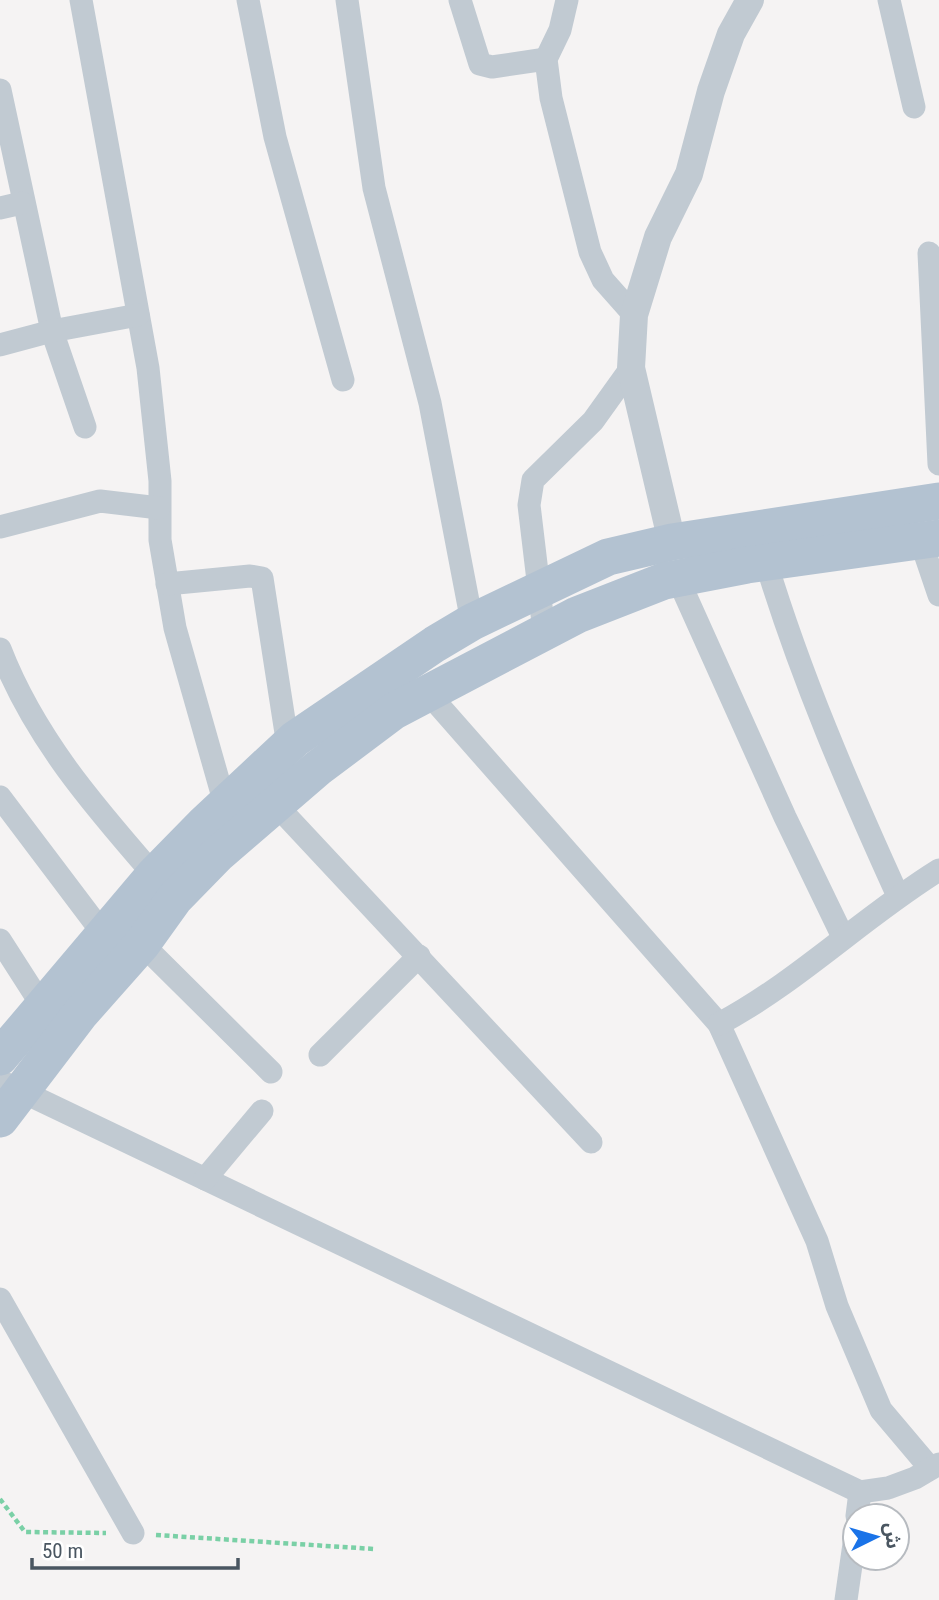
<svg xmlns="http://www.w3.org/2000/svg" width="939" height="1600" font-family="'Roboto Condensed','Noto Sans Arabic',sans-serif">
<rect width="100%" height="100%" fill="#f5f3f3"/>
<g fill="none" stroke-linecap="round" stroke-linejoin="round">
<!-- path -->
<g stroke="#7ad0a6" stroke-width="4.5" stroke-dasharray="5 3.5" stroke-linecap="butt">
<path d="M0 1499 25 1532 106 1533"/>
<path d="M156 1535 374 1549"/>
</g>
<!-- minor -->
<g stroke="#c1cad2" stroke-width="23">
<path d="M81 0 148 368 160 481V540L175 628 225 804"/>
<path d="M248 0 275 137 343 380"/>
<path d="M347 0 374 188 430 403 472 622"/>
<path d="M460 0 480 64 492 67 546 59"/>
<path d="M567 0 560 30 546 59 551 98 590 252 603 280 634 315"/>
<path d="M889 0 914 107"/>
<path d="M0 90 52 331 85 427"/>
<path d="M0 208 22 203"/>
<path d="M929 253 939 464"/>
<path d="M0 345 52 331 138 315"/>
<path d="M0 527 100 501 159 508"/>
<path d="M921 542 939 595"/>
<path d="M766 562C801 677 848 786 898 896"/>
<path d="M678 579 785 817 843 937"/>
<path d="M167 584 250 576 262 578 288 746"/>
<path d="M544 631 529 505 533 480 593 421 631 368"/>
<path d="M0 649C34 737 93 805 154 875"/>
<path d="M427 692 719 1024 817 1241 837 1306 881 1410 930 1468"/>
<path d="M0 797 105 936"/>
<path d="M277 806 591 1142"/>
<path d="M0 940 43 1007"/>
<path d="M142 944 271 1072"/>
<path d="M719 1024C798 982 863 917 939 870"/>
<path d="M320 1055 419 956"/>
<path d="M0 1081 860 1492 888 1488 915 1478 939 1464"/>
<path d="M205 1179 262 1111"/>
<path d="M0 1299 133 1533"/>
<path d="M857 1516 860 1492"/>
<path d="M846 1600 855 1537"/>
</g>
<!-- tertiary -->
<path stroke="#c1cad2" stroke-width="28" d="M672 542 631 368 634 315 658 237 689 174 711 91 731 34 750 0"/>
<!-- primary -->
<g stroke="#b3c2d1" stroke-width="37">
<path d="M0 1057 154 875 205 823 295 739 435 644 472 622 608 557 672 542 939 501"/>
<path d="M0 1119 80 1014 142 944 175 898 217 855 318 768 394 711 577 615 664 581 747 565 939 538"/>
</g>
</g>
<!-- north arrow -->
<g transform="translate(876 1537) rotate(85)"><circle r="33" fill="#ffffff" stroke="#b7bbc0" stroke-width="2"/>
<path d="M0-5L12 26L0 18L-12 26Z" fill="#1a73e8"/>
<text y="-10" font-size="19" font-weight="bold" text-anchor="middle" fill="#4a5661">ش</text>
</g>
<!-- scale -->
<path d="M32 1558v10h206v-10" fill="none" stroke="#4a5661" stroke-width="3.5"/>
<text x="42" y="1558" font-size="21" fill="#4a5661" stroke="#ffffff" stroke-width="5" paint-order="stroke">50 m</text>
</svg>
